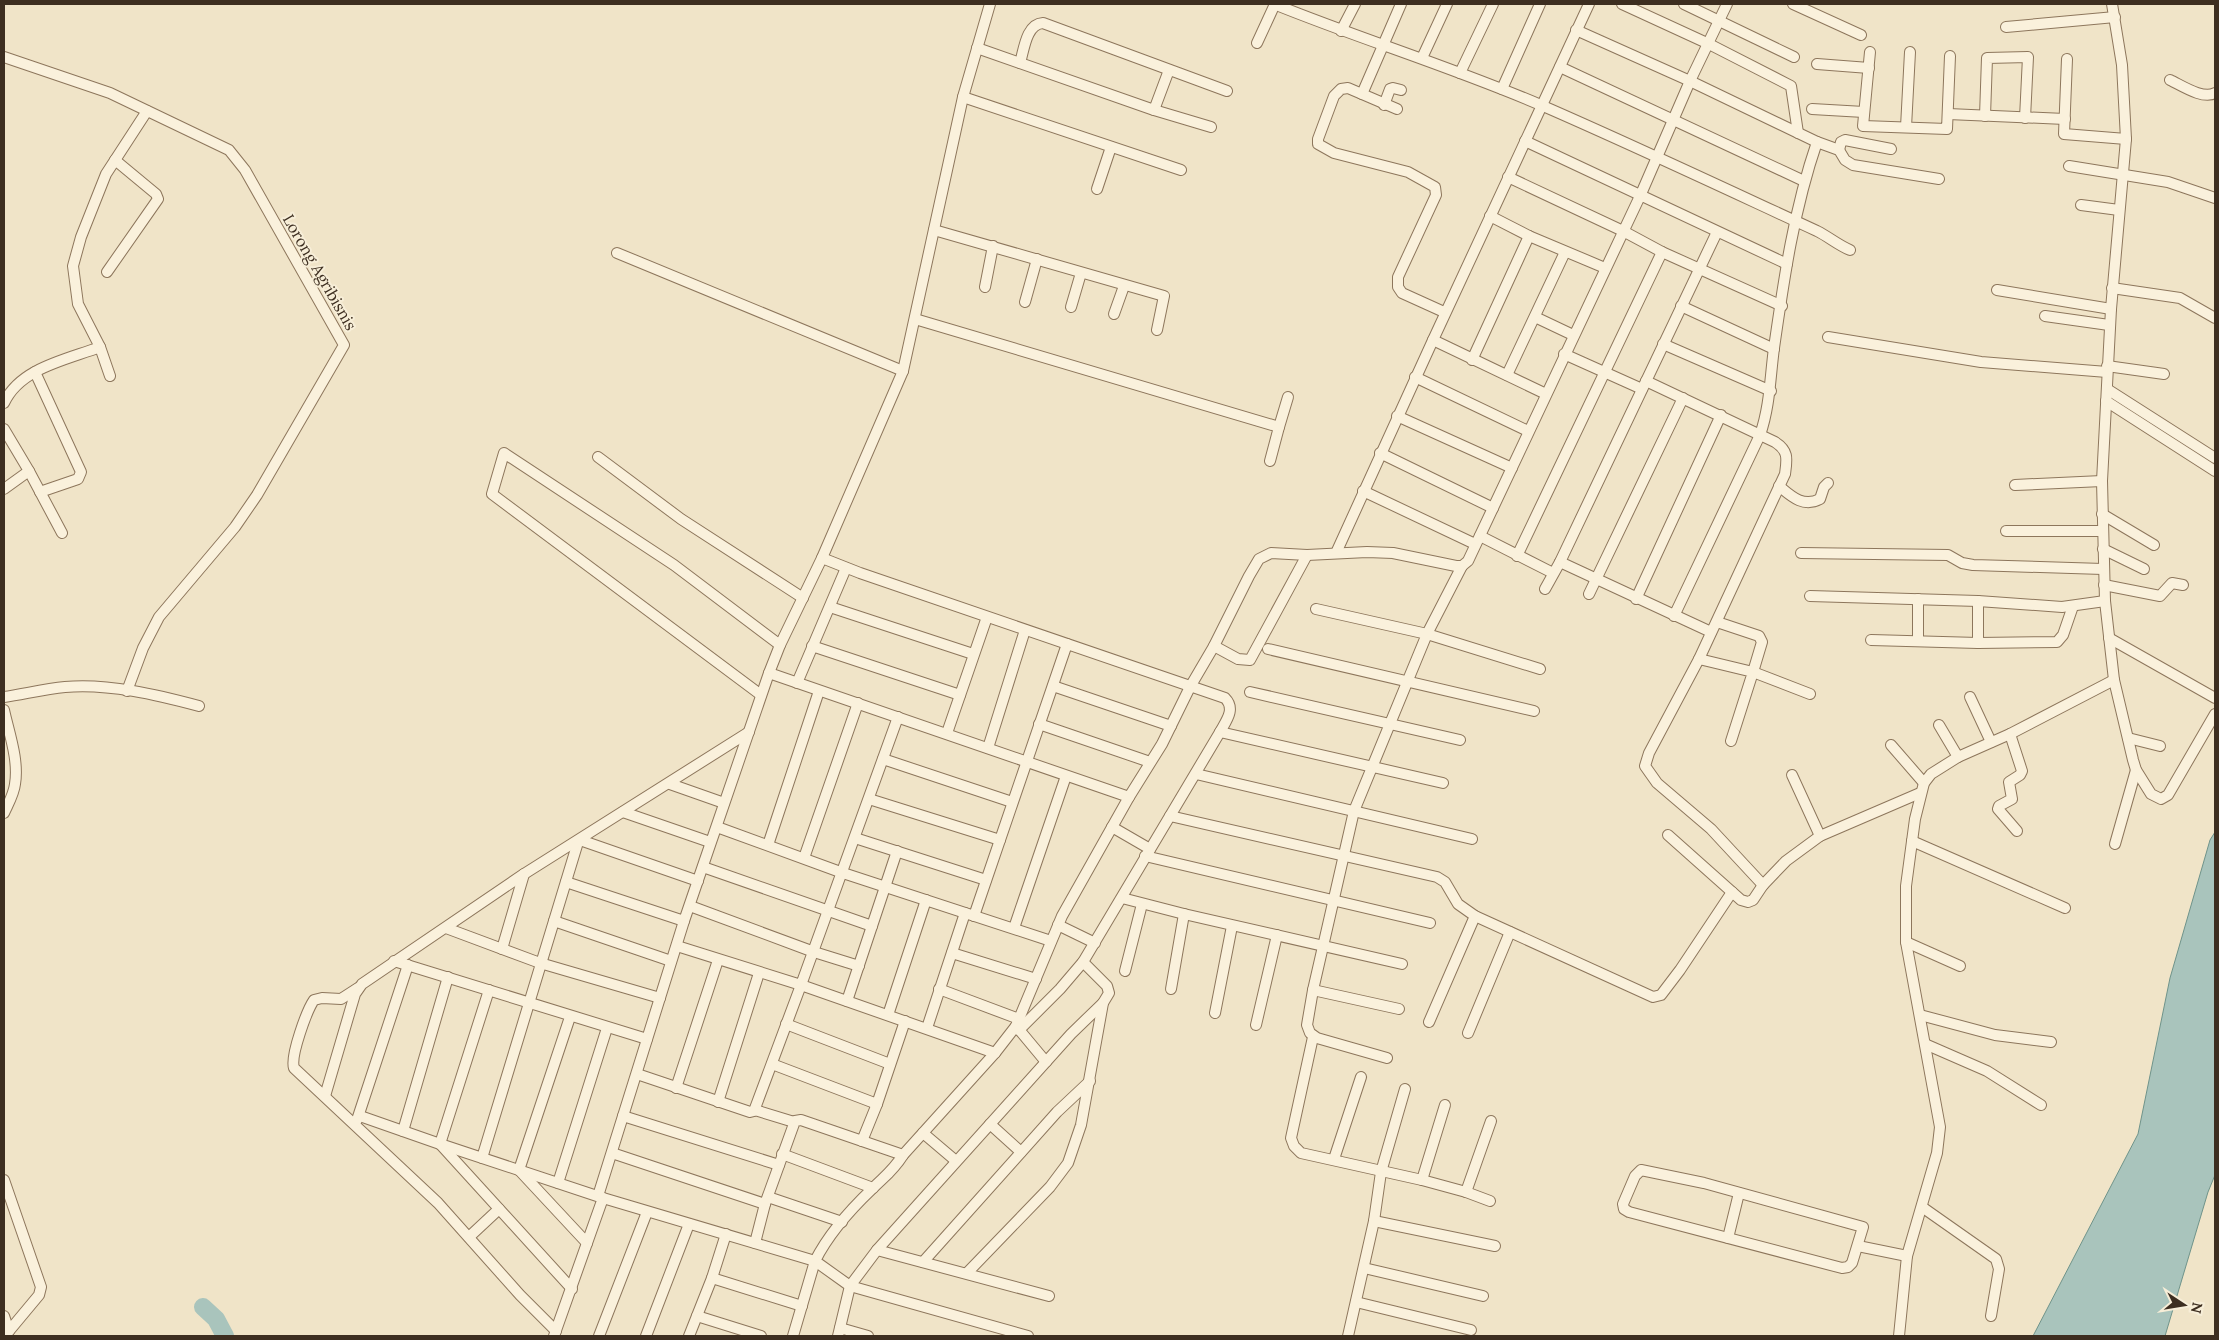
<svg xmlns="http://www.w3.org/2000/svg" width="2219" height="1340" font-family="Lora,serif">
<rect width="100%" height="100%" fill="#f0e4c8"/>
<!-- water -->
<path fill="#a9c4bc" stroke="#6f938a" d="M2215 832V1175L2208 1192 2165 1336H2033L2138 1134 2170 978 2210 840Z"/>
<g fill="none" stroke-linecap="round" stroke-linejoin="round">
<!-- river -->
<path stroke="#a9c4bc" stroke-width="18" d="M203 1307 216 1319 225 1336"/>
<defs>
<g id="minor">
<path d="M1274 4C1363 40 1455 68 1543 106 1635 146 1726 189 1817 231 1829 237 1838 245 1850 250"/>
<path d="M1622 4 1709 44 1791 86 1798 133"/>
<path d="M1684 4 1794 57"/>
<path d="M1793 4 1861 35"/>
<path d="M2112 4 2122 65 2126 139 2111 309 2102 481 2105 601 2114 680 2133 760 2136 770 2151 794 2161 799 2168 795 2215 714"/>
<path d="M2006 27 2115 17"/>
<path d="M1576 30 1690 81 1817 142 1839 150 1845 160 1853 165 1939 179"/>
<path d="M1341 31 1355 4"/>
<path d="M1257 43 1275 4"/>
<path d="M977 48 1154 110 1211 127"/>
<path d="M1870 52 1863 126 1947 129 1950 56"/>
<path d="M4 57 110 93 229 150 245 170 344 345 257 495 235 527 159 617 143 648 127 691"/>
<path d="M1422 58 1447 4"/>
<path d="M2067 59 2064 134 2126 139"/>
<path d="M1020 63C1024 50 1026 24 1043 23L1227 91"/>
<path d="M1817 64 1869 68"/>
<path d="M1560 67 1804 181"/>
<path d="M1460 73 1493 4"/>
<path d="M2170 80C2181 85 2203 100 2215 93"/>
<path d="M1502 89 1540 4"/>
<path d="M1362 94 1401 4"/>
<path d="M963 97 1181 170"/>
<path d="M1384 105 1390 89 1393 88 1401 90"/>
<path d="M1397 109 1348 88 1341 89 1334 96 1318 139V144L1334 153 1408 172 1435 187 1436 195 1398 277V287L1402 293 1444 312"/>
<path d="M1812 109 1864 112"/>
<path d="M1154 110 1169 70"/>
<path d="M1948 114 2065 119"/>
<path d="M1985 116 1987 58 2028 57 2025 118"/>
<path d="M1906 127 1910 52"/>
<path d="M1525 141 1787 264"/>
<path d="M1839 150 1841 142 1845 140 1891 149"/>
<path d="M2069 166 2168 182 2215 198"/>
<path d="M1508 177 1623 231 1662 252 1782 306"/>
<path d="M1097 189 1111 147"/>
<path d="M2081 205 2119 210"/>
<path d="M1490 216 1529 236 1605 268"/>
<path d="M934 230 1164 296 1157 330"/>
<path d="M617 253 903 371"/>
<path d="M107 272 158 199 156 194 115 160"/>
<path d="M985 287 993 246"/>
<path d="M2112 288 2180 298 2215 318"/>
<path d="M1997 290 2111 309"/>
<path d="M1025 302 1037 259"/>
<path d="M1681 306 1774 349"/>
<path d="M1071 307 1081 273"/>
<path d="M1114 314 1124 286"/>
<path d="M2045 316 2109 325"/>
<path d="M1535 317 1573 335"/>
<path d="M915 319 1279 427 1270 461"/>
<path d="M1828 337 1981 362 2107 372"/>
<path d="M1663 344 1771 391"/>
<path d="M1564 354 1642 389"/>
<path d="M1472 360 1529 236"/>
<path d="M2107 366 2164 374"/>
<path d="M35 372 81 472 78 479 40 492"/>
<path d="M1507 375 1565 252"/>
<path d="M110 376 100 347 78 304 73 266 81 237 106 174 147 111"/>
<path d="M1415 377 1528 431"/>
<path d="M1646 381 1775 442C1789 451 1787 459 1785 474L1699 659 1753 672 1731 741"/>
<path d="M2107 389 2215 458"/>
<path d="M1546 394 1433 340 1589 4"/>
<path d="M2106 401 2215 471"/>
<path d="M4 403C20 368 66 360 100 347"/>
<path d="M1397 416 1512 468"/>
<path d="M1279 427 1288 397"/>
<path d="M4 429 29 471 4 489"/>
<path d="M1380 453 1493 508"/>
<path d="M598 457 681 519 803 598"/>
<path d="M29 471 62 533"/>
<path d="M2015 485 2102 481"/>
<path d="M1779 486C1791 496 1803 508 1820 499L1824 487 1828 483"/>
<path d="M1363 491 1475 544"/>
<path d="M2102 514 2154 545"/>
<path d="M2006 531H2102"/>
<path d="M1480 536 1553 573"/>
<path d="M2103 549 2144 569"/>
<path d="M1336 553 1433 340"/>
<path d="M1801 553 1948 555 1962 563 1973 565 2103 569"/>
<path d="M1517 556 1662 252"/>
<path d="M822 558 860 573 1225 698C1236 709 1226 721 1220 732L1083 962 1060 989 1019 1030"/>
<path d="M1560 562 1711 632"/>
<path d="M2104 585 2160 596 2172 583 2183 585"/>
<path d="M1545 589 1560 562 1717 232"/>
<path d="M1589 594 1683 398"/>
<path d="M1810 596 1978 601 2062 607 2105 601"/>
<path d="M1636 599 1721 415"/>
<path d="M1918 599V641"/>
<path d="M830 607 973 654"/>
<path d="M1316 609 1427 634 1540 669"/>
<path d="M1674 616 1760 435C1770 406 1770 378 1774 348 1784 278 1794 209 1817 142"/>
<path d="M1717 622 1759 636 1762 642 1753 672 1810 694"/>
<path d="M2109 638 2215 698"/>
<path d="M1871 640 1978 643V601"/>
<path d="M1978 643 2057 642 2063 635 2073 606"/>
<path d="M812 646 960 695"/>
<path d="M1214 646 1238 659 1250 660 1307 555"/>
<path d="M1268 649 1534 711"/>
<path d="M1699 659 1649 753 1645 766 1657 783 1711 829 1763 885"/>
<path d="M769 673 1129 797"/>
<path d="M797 683 846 568"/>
<path d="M1053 686 1171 726"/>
<path d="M1250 692 1460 740"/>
<path d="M761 695 492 494 504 453 674 565 780 645"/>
<path d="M4 697C24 694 45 689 65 687 108 683 158 695 199 706"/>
<path d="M1970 697 1991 742"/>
<path d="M4 710C9 733 19 760 15 784 14 794 8 804 4 813"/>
<path d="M1039 724 1150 762"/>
<path d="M1939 725 1958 757"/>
<path d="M1220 732 1443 783"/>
<path d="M947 733 987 617"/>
<path d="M2010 734 2022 771 2020 775 2009 782 2012 799 1999 806 1998 809 2017 831"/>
<path d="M2128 738 2160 746"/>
<path d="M1891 745 1924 783"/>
<path d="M988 748 1025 630"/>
<path d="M883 759 1012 802"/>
<path d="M1196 774 1472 839"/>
<path d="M1792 775 1820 836"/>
<path d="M670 784 724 803"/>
<path d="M869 799 1000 840"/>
<path d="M623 812 710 842"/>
<path d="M1170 816 1437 877 1445 882 1458 904 1475 916 1653 997 1661 995 1680 970 1732 892"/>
<path d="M717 827 843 873 1051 941"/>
<path d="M1112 827 1150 849"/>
<path d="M1668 835 1732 892 1741 900 1748 902 1753 900 1763 885 1786 861 1820 836 1920 793"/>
<path d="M855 838 986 880"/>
<path d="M580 840 698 881"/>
<path d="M1912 841 2065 908"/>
<path d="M2115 844 2136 770"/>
<path d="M768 845 819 691"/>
<path d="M1145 856 1430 923"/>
<path d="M804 858 858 703"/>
<path d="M703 867 872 926"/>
<path d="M566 882 684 921"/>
<path d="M1122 898 1184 914 1402 964"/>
<path d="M690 906 814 952 859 966"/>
<path d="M974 916 1067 644"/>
<path d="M554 921 671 961"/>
<path d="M1058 925 1095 943"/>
<path d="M446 928 540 963 660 998"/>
<path d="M1014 928 1066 776"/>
<path d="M1906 942 1960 966"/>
<path d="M677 946 801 985 898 717"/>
<path d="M502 949 524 874"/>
<path d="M952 953 1036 979"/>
<path d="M394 961 647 1039"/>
<path d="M1125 971 1142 904"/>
<path d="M358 988 341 999 322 998 314 1000C307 1010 290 1056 294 1068L438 1203 520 1295 556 1331"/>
<path d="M939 989 1019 1019"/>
<path d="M1171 989 1184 914"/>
<path d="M489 990 440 1144 572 1289"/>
<path d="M1313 990 1399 1009"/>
<path d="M847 1001 897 851"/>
<path d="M1215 1013 1232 926"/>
<path d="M888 1015 926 900"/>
<path d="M1920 1015 1995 1035 2051 1042"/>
<path d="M570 1017 519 1170 587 1243"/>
<path d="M1429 1022 1475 916"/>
<path d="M786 1024 890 1064"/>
<path d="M1256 1025 1277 935"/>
<path d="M1016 1026 1046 1062"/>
<path d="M927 1028 965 913"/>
<path d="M1468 1033 1510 932"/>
<path d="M1313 1037 1291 1138 1294 1146 1301 1153 1422 1180 1445 1105"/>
<path d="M1925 1044 1987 1071 2041 1105"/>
<path d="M1387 1058 1317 1038 1310 1033 1307 1025 1313 990 1354 811 1427 634 1462 566"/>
<path d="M772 1064 877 1104"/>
<path d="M637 1074 750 1112 754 1111 801 985 995 1053"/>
<path d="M676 1088 718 960"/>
<path d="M325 1096 355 994 362 984 524 874 749 732"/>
<path d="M718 1102 759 973"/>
<path d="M755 1110 794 1122"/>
<path d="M360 1116 440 1144 603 1198 554 1336"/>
<path d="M623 1116 779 1165"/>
<path d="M357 1120 408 965"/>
<path d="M990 1124 1021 1152"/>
<path d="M403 1131 448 977"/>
<path d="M923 1133 956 1161"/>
<path d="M862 1141 877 1104 905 1021"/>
<path d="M612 1153 765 1204"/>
<path d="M782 1154 873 1188"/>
<path d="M482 1158 578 842"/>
<path d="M1334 1159 1361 1077"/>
<path d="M1641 1170 1704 1183 1863 1227 1852 1263 1848 1267 1842 1268 1629 1212 1624 1209 1623 1204 1635 1176Z"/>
<path d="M4 1180 41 1287 39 1295 9 1331"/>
<path d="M1422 1180 1466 1192 1490 1201"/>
<path d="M558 1183 607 1028"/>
<path d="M1466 1192 1491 1121"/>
<path d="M598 1196 684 921 769 673 780 645 822 558 903 371 963 97 990 4"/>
<path d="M768 1197 842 1222"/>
<path d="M603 1198 815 1261 793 1336"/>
<path d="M1922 1207 1996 1259 1999 1269 1991 1316"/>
<path d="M1374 1221 1495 1246"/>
<path d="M469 1237 499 1209"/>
<path d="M1728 1238 1739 1193"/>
<path d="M755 1243 765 1204 795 1121 801 1120 903 1155"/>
<path d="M1858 1246 1907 1256"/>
<path d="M877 1250 1049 1296"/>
<path d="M923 1262 1057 1112 1090 1081"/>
<path d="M1364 1268 1483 1296"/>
<path d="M967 1273 1050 1187 1068 1163 1081 1125 1103 1003 1109 993 1107 986 1083 962"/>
<path d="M712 1278 802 1306"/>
<path d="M1356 1302 1471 1330"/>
<path d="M4 1316 9 1331 6 1333"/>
<path d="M697 1316 761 1336"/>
<path d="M840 1328 868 1336"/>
<path d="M599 1336 647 1212"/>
<path d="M646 1336 689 1224"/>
<path d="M689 1336 712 1278 726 1234"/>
<path d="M838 1336 850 1286 877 1250 1071 1034 1103 1003"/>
<path d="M1028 1336 850 1286 815 1261C828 1235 851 1209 872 1189 885 1176 893 1171 903 1155L995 1053 1016 1026 1062 916 1129 797 1162 744 1190 687 1214 646 1249 576 1259 559 1271 553 1307 555 1367 552 1393 553 1456 566H1462L1468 561 1641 194 1690 81 1727 4"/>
<path d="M1348 1336 1374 1221 1381 1172 1405 1089"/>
<path d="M1899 1336 1907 1256 1937 1153 1940 1127 1906 942V886L1915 819 1924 783 1931 774 1958 757 2010 734 2114 680"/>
</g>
</defs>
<!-- minor casing -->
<use href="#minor" stroke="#8d765c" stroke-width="12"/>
<!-- minor -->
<use href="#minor" stroke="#faf1dc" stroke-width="10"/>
</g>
<g text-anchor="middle" stroke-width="4" stroke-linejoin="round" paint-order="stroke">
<!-- street labels -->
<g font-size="16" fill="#3d2e20" stroke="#f7eed8">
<text transform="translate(320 272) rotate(60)" y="6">Lorong Agribisnis</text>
</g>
</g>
<!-- border -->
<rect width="2219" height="1340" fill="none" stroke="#3d2e20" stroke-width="10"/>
<!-- north arrow -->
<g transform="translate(2184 1305) rotate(102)" stroke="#f7eed8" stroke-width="4" paint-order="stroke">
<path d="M0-4L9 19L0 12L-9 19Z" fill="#3d2e20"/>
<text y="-8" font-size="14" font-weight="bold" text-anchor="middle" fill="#3d2e20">N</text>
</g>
</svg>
